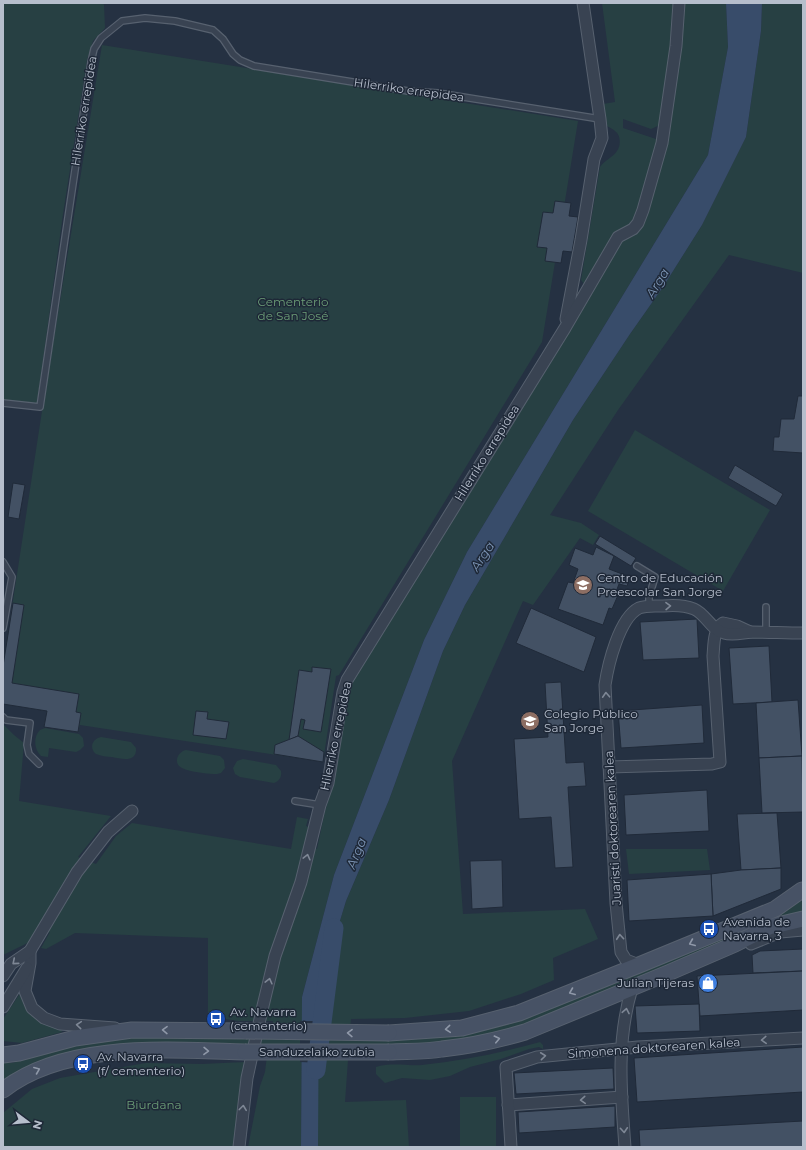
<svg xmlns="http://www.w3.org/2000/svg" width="806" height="1150" font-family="Montserrat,sans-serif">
<rect width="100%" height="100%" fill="#253142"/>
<!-- green -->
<g fill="#274043">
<path d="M3 3H103L104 5 105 28 93 41 87 60 63 214 37 404 3 400Z"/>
<path d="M602 3H726L728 47 708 155 467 552 424 640 334 875 302 997V1038L319 1039V990L346 901 389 800 443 651 465 605 573 420 630 334 663 287 702 225 746 137 761 31 762 3H803V273L729 255 618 410 550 515 581 523 599 535 593 545 580 538 533 605 523 601 452 761 463 914 585 909 598 939 553 958 554 980 521 994 469 1011 405 1018 351 1019 349 1039 417 1038 459 1033 495 1026 565 1001 744 929 778 914 792 907 801 899 803 905V916L783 918 763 925 655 974 528 1024 495 1035 459 1042 428 1045 399 1047 349 1046 345 1102 406 1100 409 1147H318V1046L302 1047 301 1147H248L260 1086 265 1072 268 1047 130 1045 96 1050 54 1058 32 1066 3 1083V1063H12L62 1049 106 1040 131 1038 176 1037 270 1038 273 1021H238L208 1016V938L75 933 46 949 41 948 50 932 3 955V724L14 735 24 743 19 801 111 816 78 857 96 864 116 836 132 823 291 849 297 817 308 819 306 826 309 827 305 842 317 849 325 811 335 779 350 685 438 539 550 364 621 239C627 234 635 234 640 227L652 195 665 135 678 52 672 46 660 125 651 129 623 119V128L656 139 657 142 644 196 636 219 631 226 617 234 587 283 584 284 581 280 600 167C605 160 612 158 617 151 621 146 621 135 615 131 613 129 609 127 607 126L603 104 615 102Z"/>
<path d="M102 45 578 121 542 342 339 675 336 676 323 762 80 725 78 732 44 727 47 711 3 704V666L42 411Z"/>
<path d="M635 430 770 510 723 591 588 511Z"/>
<path d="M45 728 79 734 83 738 84 746 80 750 76 752 49 748 48 757 41 756C34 749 33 737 40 730Z"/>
<path d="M101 737 131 742 136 748C137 763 122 759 112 757 107 757 101 756 96 754 89 748 92 739 101 737Z"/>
<path d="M186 750 220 756 224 760 225 768 221 773 217 774C209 774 190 772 182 768 173 764 177 752 186 750Z"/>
<path d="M243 759 276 765 281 771C282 777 279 781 274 783L240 777 235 774 233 768 237 761Z"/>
<path d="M626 849H707L710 870 629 874Z"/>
<path d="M21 992C22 996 22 1001 24 1005 29 1018 48 1027 61 1029L62 1032 22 1043 3 1041V1019Z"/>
<path d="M540 1042 543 1045V1049L539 1047 529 1049 501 1059 470 1067 450 1076 430 1080 402 1078 385 1083 376 1074V1067C391 1062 407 1066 422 1065 462 1061 501 1053 540 1042Z"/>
<path d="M245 1062 239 1099 233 1147H3V1113L32 1089 60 1078 146 1063 202 1064Z"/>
<rect x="460" y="1097" width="36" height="50"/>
</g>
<!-- water -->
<path fill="#384c6a" d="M726 3H762L761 31 746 137 702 225 663 287 630 334 573 420 465 605 443 651 389 800 346 901 319 990 318 1147H301L302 997 334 875 424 640 467 552 708 155 728 47Z"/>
<!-- pier -->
<path fill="#253142" d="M300 1021H321V1063L300 1062Z"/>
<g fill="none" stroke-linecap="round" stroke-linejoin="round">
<!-- river -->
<path stroke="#384c6a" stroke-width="19" d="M316 1070 334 928"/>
</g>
<!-- building -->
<g fill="#435164" stroke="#202a39">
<path d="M555 201 571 203 569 216 578 217 572 252 563 251 561 263 545 261 547 248 537 247 543 212 553 213Z"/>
<path d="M798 396H803V453L773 451 774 437H779L781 419H794Z"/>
<path d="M735 465 783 494 776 506 728 478Z"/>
<path d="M13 483 25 485 19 519 8 517Z"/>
<path d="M600 536 636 558 631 566 595 544Z"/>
<path d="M596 547 614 556 609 569 630 577 627 586 619 584 616 592 619 593 612 609 609 608 603 625 558 609 568 582 573 583 578 569 569 565 575 548 593 555Z"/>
<path d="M13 603 24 605 12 683 79 694 76 712 81 713 78 732 44 727 47 711 3 704V666Z"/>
<path d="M531 608 596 637 584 672 516 643Z"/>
<path d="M697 619 699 658 643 660 640 622Z"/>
<path d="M769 646 772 702 733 704 729 648Z"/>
<path d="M312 667 331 669 321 732 303 729 305 720 301 719 298 736 289 740 299 670 312 672Z"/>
<path d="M561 682 566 763 584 762 586 786 568 787 573 867 555 868 551 817 519 819 514 739 548 737 545 683Z"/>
<path d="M798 700 802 756 759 758 756 703Z"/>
<path d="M702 705 704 743 621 748 618 711Z"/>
<path d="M196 711 208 712 207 719 229 722 226 739 193 735Z"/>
<path d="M298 736 324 752 323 762 274 754 275 745Z"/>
<path d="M802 756 803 812 762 813 759 758Z"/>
<path d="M707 790 709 831 626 835 624 795Z"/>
<path d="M777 813 781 868 741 870 737 814Z"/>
<path d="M502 860 503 907 472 909 470 861Z"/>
<path d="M781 868V889L713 916 711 874 741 870Z"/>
<path d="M711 874 713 916 629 921 627 880Z"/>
<path d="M803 949V971L753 973 752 955 760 951Z"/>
<path d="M803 971V1010L700 1016 697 976Z"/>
<path d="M699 1004 700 1031 637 1033 635 1006Z"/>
<path d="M803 1047V1092L637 1102 634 1058Z"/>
<path d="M613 1068 614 1089 516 1094 514 1073Z"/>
<path d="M615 1106V1127L519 1133 518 1112Z"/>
<path d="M803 1121V1147H640L639 1130Z"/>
</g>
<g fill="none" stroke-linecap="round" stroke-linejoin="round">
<defs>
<g id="service">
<path d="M3 403 40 407 91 62 94 49 101 38 122 21 145 18 175 21 213 30 223 39 233 54 240 60 254 66 408 91 438 93 600 119"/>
<path d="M3 562 12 577 3 628"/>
<path d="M637 566 655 577 649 597V606"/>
<path d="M766 633V607"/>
<path d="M3 717 6 720 30 723 27 745 29 754 39 764"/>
<path d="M295 801 320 805"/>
</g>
<g id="minor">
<path d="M566 319 581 240 594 159 602 138 600 119 583 3"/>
<path d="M609 767 712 764 720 762 713 656C714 646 713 629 723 623L737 626 750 632"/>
<path d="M751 944 780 932 803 930"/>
<path d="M30 951V963L25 991 32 1008 44 1018 60 1024 115 1028"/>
<path d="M639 965 626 960 621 952 616 903 605 685C608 665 619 618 639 608 646 605 656 606 663 606 674 605 684 605 694 609 706 614 711 630 724 633 733 636 741 633 751 632 768 632 786 633 803 633"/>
<path d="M3 976 11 964 30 951 77 872 108 832 132 811"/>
<path d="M3 1007 27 968"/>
<path d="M508 1105 622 1097"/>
<path d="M239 1147 247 1078 262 1010 275 956 301 882 320 805 328 783 343 692 347 680 565 328 618 237 633 229 638 223 643 210 662 143 676 46 679 3"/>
<path d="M511 1147 506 1067 537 1057 638 1047 803 1038"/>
<path d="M625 1147C621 1093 616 1041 632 988"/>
</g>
<g id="secondary">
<path d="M389 1033 462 1028 519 1013 639 965 775 909 802 890"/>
<path d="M389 1052C407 1051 425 1052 442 1049 470 1046 498 1040 525 1032L668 973 735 944 769 927 803 919"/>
<path d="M3 1055 19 1053 75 1038 132 1030 246 1031"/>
<path d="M3 1090C66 1041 170 1050 245 1052"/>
</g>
</defs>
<!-- service casing -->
<use href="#service" stroke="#57616f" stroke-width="8"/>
<!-- minor casing -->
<use href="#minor" stroke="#57616f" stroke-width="13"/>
<!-- secondary casing -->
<use href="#secondary" stroke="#57616f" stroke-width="17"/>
<!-- service -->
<use href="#service" stroke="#394352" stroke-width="5.5"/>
<!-- minor -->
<use href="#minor" stroke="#394352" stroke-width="11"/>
<!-- secondary -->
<use href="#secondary" stroke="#475265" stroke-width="15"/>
<defs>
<g id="secondary-bridge">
<path d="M246 1031 389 1033"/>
<path d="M245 1052H389"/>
</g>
</defs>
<!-- secondary-bridge casing -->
<use href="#secondary-bridge" stroke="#57616f" stroke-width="17" stroke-linecap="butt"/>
<!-- secondary-bridge -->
<use href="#secondary-bridge" stroke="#475265" stroke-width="15"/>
</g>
<!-- one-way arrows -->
<defs><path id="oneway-chevron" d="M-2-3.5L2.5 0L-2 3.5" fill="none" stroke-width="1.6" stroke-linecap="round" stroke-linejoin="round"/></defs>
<g stroke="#7e8795">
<use href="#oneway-chevron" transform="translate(668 606) rotate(-1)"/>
<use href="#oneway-chevron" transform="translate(606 695) rotate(-93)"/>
<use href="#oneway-chevron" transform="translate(307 857) rotate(-76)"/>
<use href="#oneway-chevron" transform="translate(620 937) rotate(-95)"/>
<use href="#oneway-chevron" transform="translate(15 962) rotate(140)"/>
<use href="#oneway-chevron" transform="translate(269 981) rotate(-76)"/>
<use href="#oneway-chevron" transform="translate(626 1011) rotate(-79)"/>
<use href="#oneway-chevron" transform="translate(79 1025) rotate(-175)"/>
<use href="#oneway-chevron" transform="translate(764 1040) rotate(177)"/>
<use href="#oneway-chevron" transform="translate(543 1056) rotate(-6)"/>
<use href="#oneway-chevron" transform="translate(583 1100) rotate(176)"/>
<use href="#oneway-chevron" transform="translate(243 1108) rotate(-83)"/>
<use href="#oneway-chevron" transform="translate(624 1130) rotate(86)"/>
</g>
<g stroke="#8f98a8">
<use href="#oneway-chevron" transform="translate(692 943) rotate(157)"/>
<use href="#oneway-chevron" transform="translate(572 992) rotate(158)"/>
<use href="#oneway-chevron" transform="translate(448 1029) rotate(175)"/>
<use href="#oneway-chevron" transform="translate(165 1030) rotate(-179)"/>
<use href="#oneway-chevron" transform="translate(350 1033) rotate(-179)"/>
<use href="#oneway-chevron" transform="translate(497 1039) rotate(-13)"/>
<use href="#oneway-chevron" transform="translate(206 1051) rotate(1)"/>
<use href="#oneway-chevron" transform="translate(37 1070) rotate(-22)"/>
</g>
<!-- icons -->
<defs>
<symbol id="school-disc" viewBox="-11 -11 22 22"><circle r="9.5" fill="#8d6e63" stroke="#1e2837"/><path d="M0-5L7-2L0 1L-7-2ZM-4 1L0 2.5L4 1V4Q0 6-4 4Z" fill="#fff"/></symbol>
<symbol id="bus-disc" viewBox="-11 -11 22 22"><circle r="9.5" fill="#1a4fb4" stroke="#1e2837"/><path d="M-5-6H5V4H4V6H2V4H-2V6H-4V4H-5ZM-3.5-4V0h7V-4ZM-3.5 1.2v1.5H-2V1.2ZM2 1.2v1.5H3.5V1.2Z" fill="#fff"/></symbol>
<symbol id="shop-disc" viewBox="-11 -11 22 22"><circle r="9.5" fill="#3f7fe0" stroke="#1e2837"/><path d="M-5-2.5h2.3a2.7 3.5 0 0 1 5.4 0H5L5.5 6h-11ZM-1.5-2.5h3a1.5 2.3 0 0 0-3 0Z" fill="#fff"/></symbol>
</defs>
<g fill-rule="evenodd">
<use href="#school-disc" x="572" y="574" width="22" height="22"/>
<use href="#school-disc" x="519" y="710" width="22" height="22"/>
<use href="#bus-disc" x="698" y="918" width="22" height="22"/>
<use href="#shop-disc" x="697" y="972" width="22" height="22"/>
<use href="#bus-disc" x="205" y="1008" width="22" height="22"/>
<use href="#bus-disc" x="72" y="1053" width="22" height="22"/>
</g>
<g text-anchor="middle" stroke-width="3" stroke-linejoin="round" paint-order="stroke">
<!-- street labels -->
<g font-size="12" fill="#b6becc" stroke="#1e2837">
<text transform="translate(409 90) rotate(8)" y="4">Hilerriko errepidea</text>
<text transform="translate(84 111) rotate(-81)" y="4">Hilerriko errepidea</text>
<text transform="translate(487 453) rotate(-58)" y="4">Hilerriko errepidea</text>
<text transform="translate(336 736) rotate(-78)" y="4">Hilerriko errepidea</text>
<text transform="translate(613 828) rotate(-93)" y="4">Juaristi doktorearen kalea</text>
<text transform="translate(654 1048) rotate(-4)" y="4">Simonena doktorearen kalea</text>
<text x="317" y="1056">Sanduzelaiko zubia</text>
</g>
<!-- park labels -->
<g font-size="12" fill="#6c9e77" stroke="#1e2837">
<text x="293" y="306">Cementerio<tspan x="293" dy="14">de San José</tspan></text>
<text x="154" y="1109">Biurdana</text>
</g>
<!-- poi labels -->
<g font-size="12" fill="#b6becc" stroke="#1e2837" text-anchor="start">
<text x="597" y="582">Centro de Educación<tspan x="597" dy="14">Preescolar San Jorge</tspan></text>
<text x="544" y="718">Colegio Público<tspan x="544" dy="14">San Jorge</tspan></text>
<text x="723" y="926">Avenida de<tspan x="723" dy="14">Navarra, 3</tspan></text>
<text x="694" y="987" text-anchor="end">Julian Tijeras</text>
<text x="230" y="1016">Av. Navarra<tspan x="230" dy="14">(cementerio)</tspan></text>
<text x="97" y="1061">Av. Navarra<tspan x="97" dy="14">(f/ cementerio)</tspan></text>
</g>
<!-- water labels -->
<g font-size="13" font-style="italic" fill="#7c94b4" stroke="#1e2837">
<text transform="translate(657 283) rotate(-59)" y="5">Arga</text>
<text transform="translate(482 556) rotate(-57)" y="5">Arga</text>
<text transform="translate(356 853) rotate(-68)" y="5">Arga</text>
</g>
</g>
<!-- border -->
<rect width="806" height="1150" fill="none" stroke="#b6becc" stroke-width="8"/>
<!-- north arrow -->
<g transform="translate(28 1122) rotate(106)" stroke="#1e2837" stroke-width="3" paint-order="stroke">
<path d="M0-3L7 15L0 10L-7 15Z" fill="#b6becc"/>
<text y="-6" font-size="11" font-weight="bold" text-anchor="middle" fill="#b6becc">N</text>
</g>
</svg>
